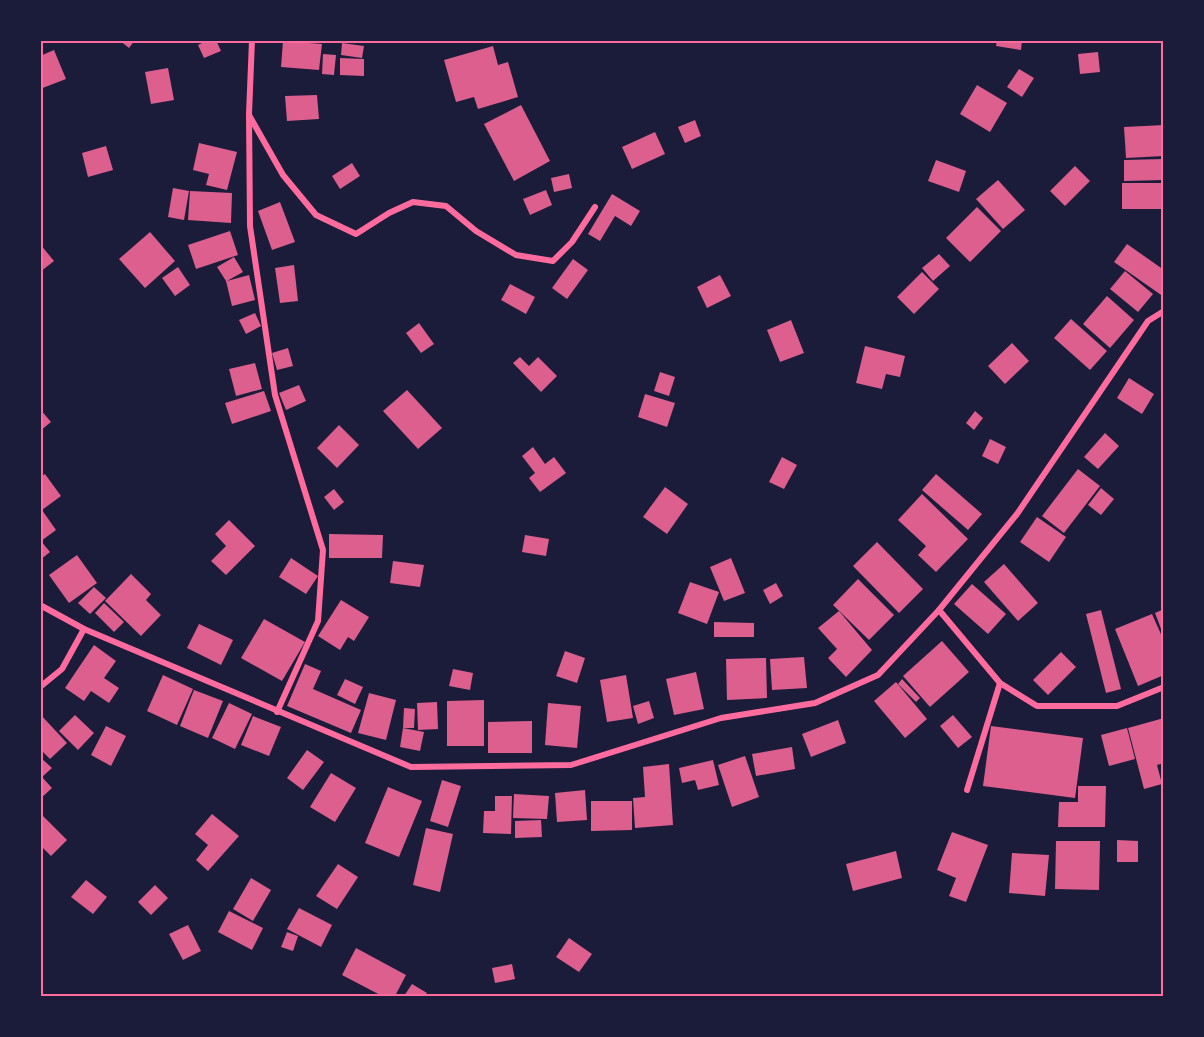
<svg xmlns="http://www.w3.org/2000/svg" width="1204" height="1037" font-family="'Libre Baskerville',serif">
<rect width="100%" height="100%" fill="#1b1b3a"/>
<!-- building -->
<g fill="#dd5f8e">
<path d="M119 40H135L129 48Z"/>
<path d="M208 40H216L221 51 204 58 198 45Z"/>
<path d="M997 40H1022L1021 50 996 46Z"/>
<path d="M283 41 322 44 319 70 281 67Z"/>
<path d="M342 43 364 46 362 58 341 55Z"/>
<path d="M493 46 498 65 508 62 518 97 478 109 474 97 456 102 444 60Z"/>
<path d="M54 50 66 79 40 89V56Z"/>
<path d="M1098 52 1100 72 1080 74 1078 54Z"/>
<path d="M323 54 336 55 334 75 322 74Z"/>
<path d="M340 58 364 59V76L340 75Z"/>
<path d="M168 68 174 100 151 104 145 72Z"/>
<path d="M1019 69 1034 78 1022 97 1007 87Z"/>
<path d="M977 85 1007 103 990 132 960 114Z"/>
<path d="M317 95 319 119 287 121 285 96Z"/>
<path d="M521 105 550 161 514 181 484 124Z"/>
<path d="M695 120 701 136 685 143 678 127Z"/>
<path d="M1164 125V156L1126 158 1124 127Z"/>
<path d="M655 132 665 154 632 169 622 147Z"/>
<path d="M199 143 237 152 227 190 206 185 209 174 193 170Z"/>
<path d="M106 146 113 170 88 177 82 153Z"/>
<path d="M1164 159V180L1124 181V160Z"/>
<path d="M936 160 966 171 959 192 928 181Z"/>
<path d="M352 163 360 176 340 189 332 176Z"/>
<path d="M1075 166 1090 181 1065 206 1050 191Z"/>
<path d="M569 174 572 188 554 192 551 178Z"/>
<path d="M998 180 1025 210 1003 229 976 199Z"/>
<rect x="1122" y="183" width="42" height="26"/>
<path d="M173 188 189 191 184 220 168 217Z"/>
<path d="M546 190 552 205 530 215 523 199Z"/>
<path d="M190 191 232 193 231 223 188 220Z"/>
<path d="M612 194 640 211 631 226 615 216 600 241 588 234Z"/>
<path d="M280 202 295 242 272 250 258 211Z"/>
<path d="M977 207 1001 231 970 262 946 238Z"/>
<path d="M230 231 238 255 196 269 188 245Z"/>
<path d="M150 232 175 261 145 288 119 259Z"/>
<path d="M40 244 54 261 40 272Z"/>
<path d="M1127 244 1164 270V297L1114 262Z"/>
<path d="M939 254 950 266 933 281 922 268Z"/>
<path d="M234 257 243 272 227 281 249 275 255 300 232 306 226 281 217 267Z"/>
<path d="M573 259 588 270 567 299 552 288Z"/>
<path d="M294 265 298 301 280 303 275 268Z"/>
<path d="M178 267 190 285 175 296 162 278Z"/>
<path d="M1125 271 1153 294 1138 312 1110 289Z"/>
<path d="M922 272 939 289 914 314 897 297Z"/>
<path d="M720 275 731 296 707 308 697 287Z"/>
<path d="M510 284 535 297 526 314 501 300Z"/>
<path d="M1107 296 1134 320 1110 348 1083 324Z"/>
<path d="M255 313 261 326 246 334 239 320Z"/>
<path d="M1071 319 1107 351 1090 370 1054 338Z"/>
<path d="M791 320 804 353 780 362 767 330Z"/>
<path d="M419 323 434 344 421 353 406 333Z"/>
<path d="M1012 343 1029 361 1005 384 988 366Z"/>
<path d="M865 346 905 356 900 377 886 374 882 389 856 383Z"/>
<path d="M288 348 293 366 277 370 272 353Z"/>
<path d="M520 357 529 366 538 357 557 376 541 392 513 363Z"/>
<path d="M255 363 262 389 236 396 229 369Z"/>
<path d="M660 372 675 377 669 396 654 391Z"/>
<path d="M1129 378 1154 394 1142 414 1117 398Z"/>
<path d="M299 385 306 401 286 410 279 393Z"/>
<path d="M407 390 442 428 418 449 383 411Z"/>
<path d="M264 391 271 411 232 424 225 403Z"/>
<path d="M645 394 675 403 667 427 638 417Z"/>
<path d="M40 409 51 422 40 431Z"/>
<path d="M975 411 983 418 974 430 966 423Z"/>
<path d="M339 425 359 445 337 468 317 448Z"/>
<path d="M1105 433 1119 446 1098 469 1084 457Z"/>
<path d="M990 439 1006 447 998 464 982 456Z"/>
<path d="M533 447 545 464 554 457 566 473 540 492 529 478 535 473 522 456Z"/>
<path d="M782 457 797 465 784 489 769 482Z"/>
<path d="M1078 469 1100 486 1064 533 1042 516Z"/>
<path d="M45 474 61 496 42 510 56 530 41 541 50 552 40 560V477Z"/>
<path d="M936 474 982 514 968 530 922 490Z"/>
<path d="M665 487 688 504 667 534 643 517Z"/>
<path d="M1101 488 1114 499 1101 515 1088 505Z"/>
<path d="M334 489 344 502 334 510 324 497Z"/>
<path d="M922 494 968 539 936 572 918 555 926 546 898 520Z"/>
<path d="M1037 517 1066 537 1049 562 1020 542Z"/>
<path d="M229 520 255 546 226 575 211 561 226 546 215 534Z"/>
<path d="M329 534 383 535 382 558H329Z"/>
<path d="M525 535 549 539 546 556 522 552Z"/>
<path d="M877 542 923 589 899 613 853 566Z"/>
<path d="M77 555 97 583 69 603 49 575Z"/>
<path d="M291 558 318 576 306 594 279 577Z"/>
<path d="M731 558 745 593 724 601 710 567Z"/>
<path d="M393 561 424 565 420 587 390 583Z"/>
<path d="M1004 564 1038 603 1018 621 984 582Z"/>
<path d="M131 574 151 594 146 600 161 615 141 636 105 601Z"/>
<path d="M858 579 894 615 869 640 833 605Z"/>
<path d="M690 582 719 592 707 624 678 613Z"/>
<path d="M776 583 783 596 770 604 763 590Z"/>
<path d="M972 584 1006 614 988 634 954 604Z"/>
<path d="M94 587 106 598 90 614 78 603Z"/>
<path d="M341 600 369 617 354 641 348 637 340 650 318 636Z"/>
<path d="M104 603 124 622 114 632 95 613Z"/>
<path d="M1164 609V634H1163L1155 613Z"/>
<path d="M1101 610 1121 689 1106 693 1086 614Z"/>
<path d="M839 611 872 650 846 677 828 658 837 649 818 628Z"/>
<path d="M1152 614 1164 641V675L1138 686 1115 629Z"/>
<path d="M264 619 305 642 282 681 241 658Z"/>
<path d="M714 622 754 623V637H714Z"/>
<path d="M199 624 233 640 221 665 187 648Z"/>
<path d="M942 641 969 672 930 707 903 676Z"/>
<path d="M94 645 116 661 104 678 119 688 109 703 91 691 84 701 65 688Z"/>
<path d="M565 651 585 658 577 683 556 676Z"/>
<path d="M1061 652 1076 667 1048 695 1033 680Z"/>
<path d="M804 657 807 688 772 690 770 659Z"/>
<path d="M766 658 767 698 727 700 726 659Z"/>
<path d="M305 664 321 671 313 689 361 710 351 733 287 706Z"/>
<path d="M453 669 473 673 470 690 449 686Z"/>
<path d="M696 672 704 709 674 715 666 679Z"/>
<path d="M163 675 193 689 177 725 147 711Z"/>
<path d="M626 675 633 718 607 722 600 680Z"/>
<path d="M345 679 363 687 355 704 337 695Z"/>
<path d="M902 679 920 698 916 702 898 684Z"/>
<path d="M896 682 927 719 905 738 874 701Z"/>
<path d="M194 690 223 701 208 738 180 726Z"/>
<path d="M369 693 396 700 386 740 358 733Z"/>
<path d="M484 700V746H447V701Z"/>
<path d="M649 701 654 718 638 724 633 706Z"/>
<path d="M437 702 438 729 418 730 417 703Z"/>
<path d="M229 703 252 714 235 749 212 738Z"/>
<path d="M548 703 581 706 577 748 545 745Z"/>
<path d="M404 708 415 709 414 728H403Z"/>
<path d="M40 714 67 743 50 759 40 749Z"/>
<path d="M75 715 94 733 78 750 59 731Z"/>
<path d="M953 715 972 737 958 748 940 726Z"/>
<path d="M253 716 281 727 269 756 241 745Z"/>
<path d="M1164 718V763L1157 765 1162 784 1144 789 1128 728Z"/>
<path d="M838 720 846 743 811 757 802 734Z"/>
<path d="M532 721V753H488V722Z"/>
<path d="M106 726 126 736 111 766 91 755Z"/>
<path d="M991 726 1083 738 1075 798 983 786Z"/>
<path d="M403 728 424 732 420 751 400 747Z"/>
<path d="M1127 728 1135 759 1109 766 1101 735Z"/>
<path d="M792 747 795 769 756 776 752 754Z"/>
<path d="M307 750 324 762 303 790 287 778Z"/>
<path d="M745 756 759 797 732 807 718 765Z"/>
<path d="M40 757 52 768 42 777 52 788 40 799Z"/>
<path d="M713 760 719 785 698 790 695 780 682 783 679 768Z"/>
<path d="M669 764 673 825 635 828 633 798 645 797 643 767Z"/>
<path d="M331 773 356 788 335 822 310 807Z"/>
<path d="M442 780 461 786 448 827 430 821Z"/>
<path d="M1078 786H1106L1105 827H1058L1059 802H1078Z"/>
<path d="M388 787 422 801 399 857 365 843Z"/>
<path d="M585 790 587 820 557 822 555 793Z"/>
<path d="M514 794 549 796 547 819 513 818Z"/>
<path d="M495 796H512L511 834 483 833 484 811H495Z"/>
<path d="M591 801H632V830L591 831Z"/>
<path d="M40 813 67 840 51 856 40 845Z"/>
<path d="M212 814 239 836 208 871 196 860 208 845 195 834Z"/>
<path d="M541 820 542 837 515 838V821Z"/>
<path d="M426 828 453 834 440 892 413 885Z"/>
<path d="M952 832 988 845 966 902 949 896 956 878 937 870Z"/>
<path d="M1117 840 1138 841V862H1117Z"/>
<path d="M1056 841H1100L1099 890 1055 889Z"/>
<path d="M896 851 902 878 853 891 846 864Z"/>
<path d="M1012 853 1049 855 1045 896 1009 893Z"/>
<path d="M338 864 358 877 337 909 316 896Z"/>
<path d="M251 878 271 890 253 921 233 909Z"/>
<path d="M86 880 107 897 93 914 71 897Z"/>
<path d="M155 885 168 898 151 915 138 902Z"/>
<path d="M299 908 332 925 321 947 287 929Z"/>
<path d="M229 911 263 928 252 950 218 932Z"/>
<path d="M188 925 201 951 183 960 169 934Z"/>
<path d="M287 932 298 936 293 951 281 947Z"/>
<path d="M569 938 592 954 579 972 556 957Z"/>
<path d="M356 948 406 975 395 996H382L342 975Z"/>
<path d="M512 964 515 979 495 983 492 968Z"/>
<path d="M412 984 427 993 425 996H404Z"/>
</g>
<g fill="none" stroke-linecap="round" stroke-linejoin="round">
<!-- minor -->
<g stroke="#ff6b9d" stroke-width="6">
<path d="M252 40 249 114 250 226 275 395 323 550 318 621 277 712"/>
<path d="M249 115 283 175 316 215 356 234 389 213 413 202 446 206 476 231 516 255 553 261 572 242 595 207"/>
<path d="M40 605 84 629 411 767 571 765 721 718 815 703 878 675 939 610 1017 514 1148 321 1164 311"/>
<path d="M939 610 1000 683 1037 706H1117L1164 687"/>
<path d="M40 687 62 669 84 629"/>
<path d="M967 790 1000 683"/>
</g>
</g>
<!-- border -->
<rect width="1204" height="1037" fill="none" stroke="#1b1b3a" stroke-width="84"/>
<rect x="42" y="42" width="1120" height="953" fill="none" stroke="#ff6b9d" stroke-width="2"/>
</svg>
